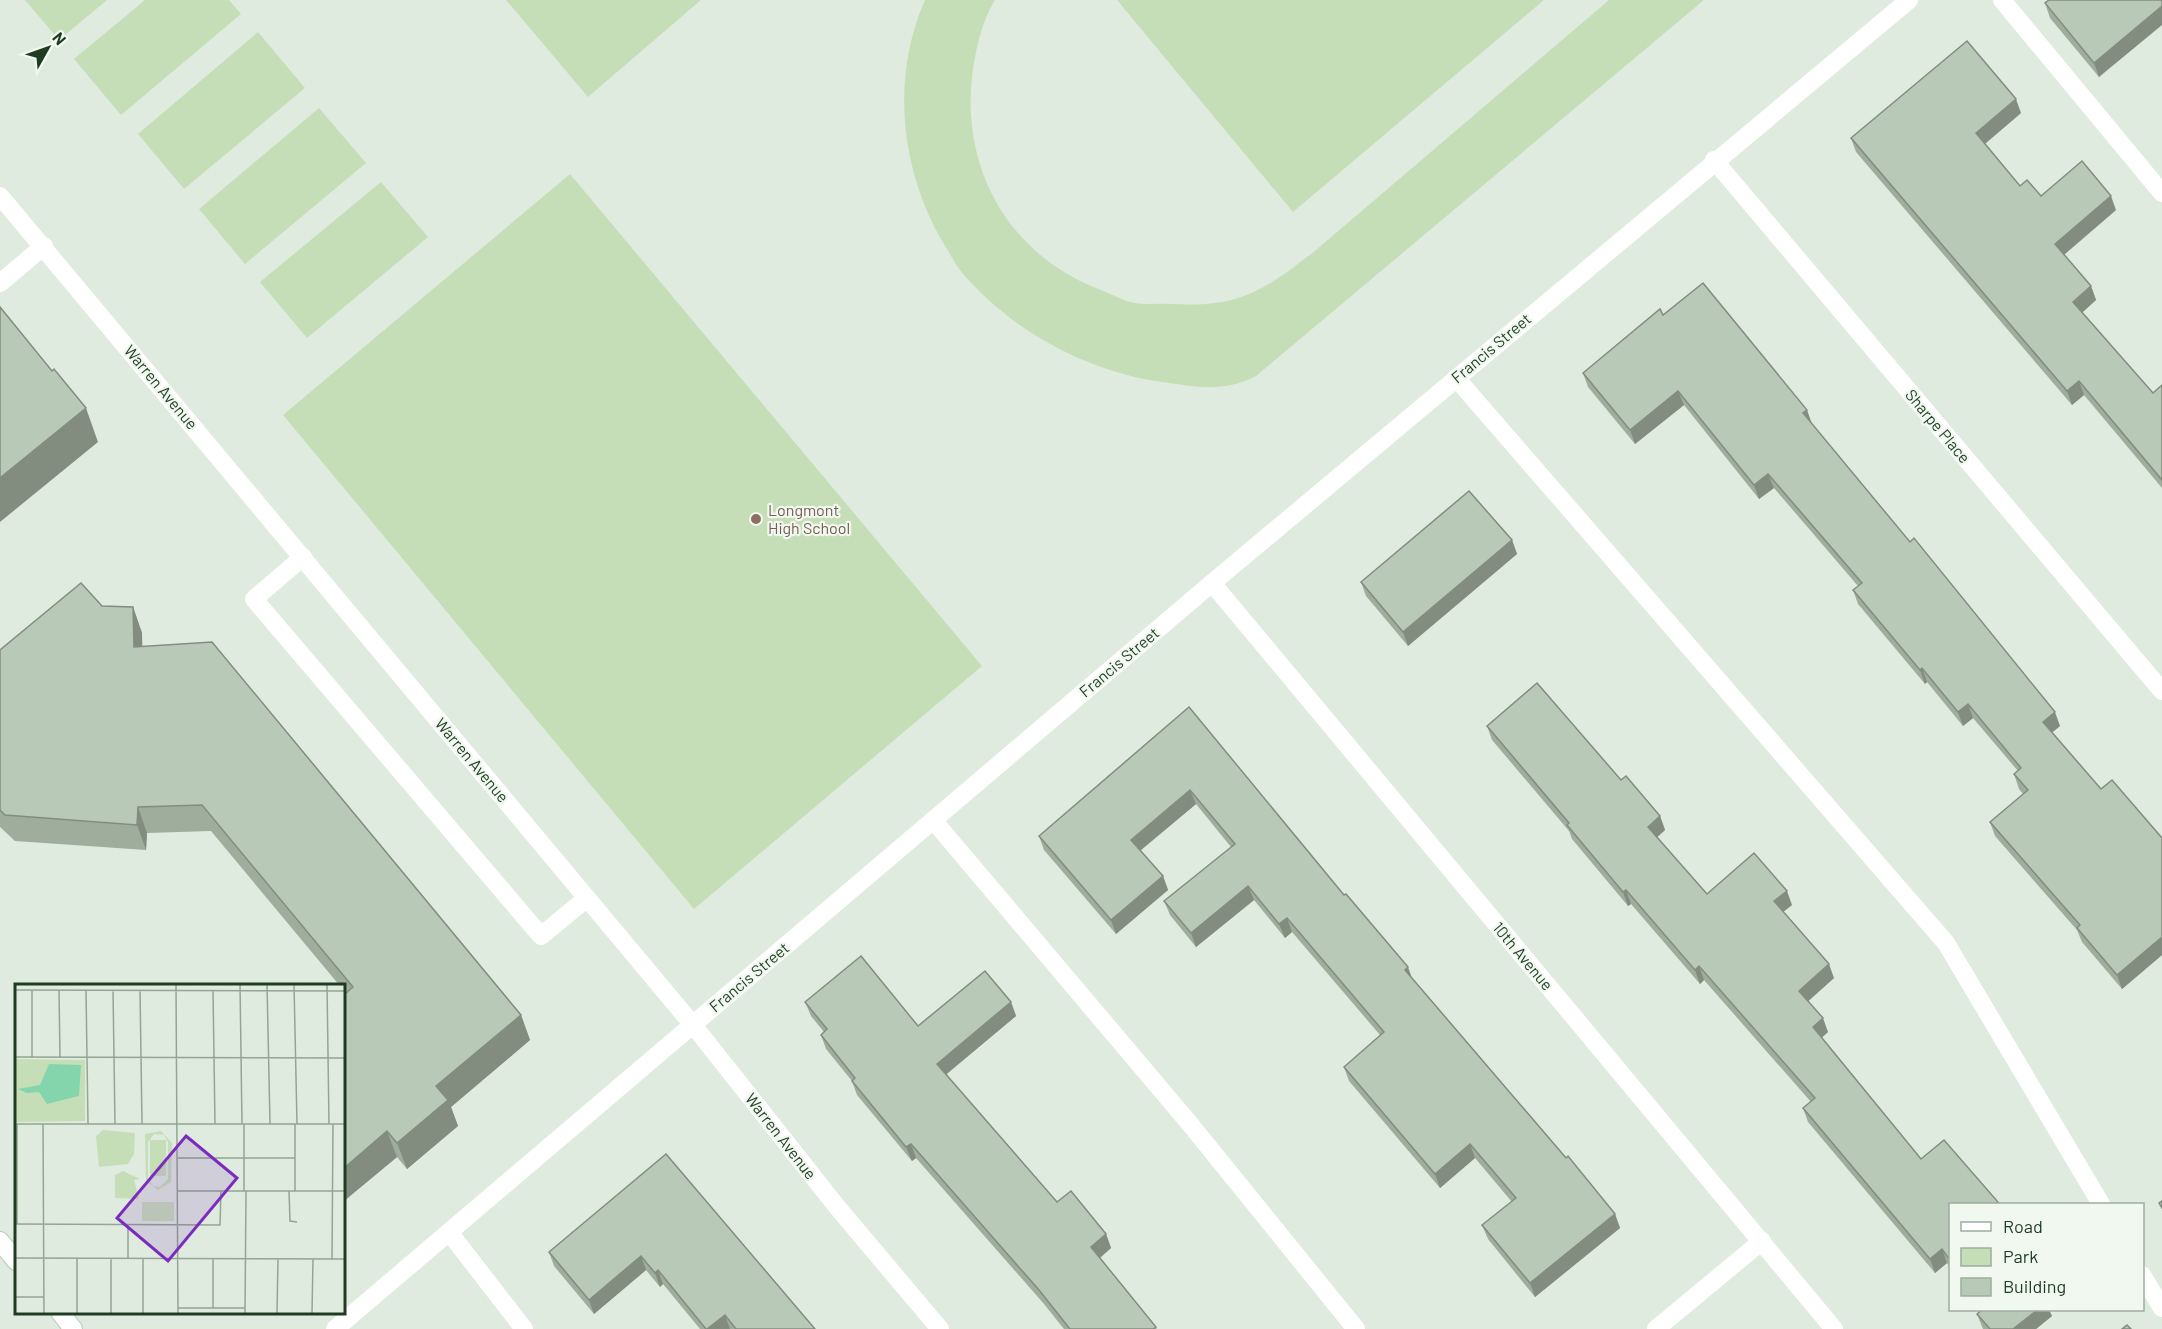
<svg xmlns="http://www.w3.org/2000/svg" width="2162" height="1329" font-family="Barlow,sans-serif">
<rect width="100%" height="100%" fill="#e0ebdf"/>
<!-- green -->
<g fill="#c6deb7">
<path d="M25 0H107L59 40Z"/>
<path d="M145 0H229L241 14 121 115 74 59Z"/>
<path d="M506 0H701L588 97Z"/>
<path d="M925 0H995C982 21 977 45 973 69 959 167 1008 255 1101 290 1112 294 1123 301 1135 303 1146 305 1159 303 1171 304 1192 305 1214 305 1235 299 1266 290 1290 270 1316 250L1609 0H1704L1256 376C1222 394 1191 386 1155 381 1083 369 1012 330 964 275 956 266 950 254 944 244 901 172 890 79 925 0Z"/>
<path d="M1117 0H1544L1293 212Z"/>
<path d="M258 32 305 88 184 189 138 134Z"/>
<path d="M319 108 366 163 245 264 199 209Z"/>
<path d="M570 174 982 666 694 909 283 415Z"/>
<path d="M381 182 428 237 307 338 260 282Z"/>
</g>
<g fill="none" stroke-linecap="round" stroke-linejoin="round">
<defs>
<g id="secondary">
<path d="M0 1241 16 1261"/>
<path d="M60 1312 73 1329"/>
</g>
</defs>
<!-- secondary casing -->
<use href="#secondary" stroke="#b2ccb2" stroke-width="20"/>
<!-- service -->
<g stroke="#fff" stroke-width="18">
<path d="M2002 0 2162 193"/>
<path d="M1456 378 1946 943 2101 1204"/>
<path d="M303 557 254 599 541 936 587 898"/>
<path d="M933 820 1190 1124 1356 1329"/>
<path d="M449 1232 524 1329"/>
<path d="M2142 1275 2162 1308"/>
</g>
<!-- minor -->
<g stroke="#fff" stroke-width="18">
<path d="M1714 160 2162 691"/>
<path d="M0 196 693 1025 838 1208 940 1329"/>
<path d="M0 283 44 246"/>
<path d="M1212 583 1834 1329"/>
<path d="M1656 1329 1762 1241"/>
</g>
<!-- tertiary -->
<path stroke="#fff" stroke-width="18" d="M335 1329 1212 583 1909 0"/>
<!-- secondary -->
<use href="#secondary" stroke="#fff" stroke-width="18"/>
</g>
<!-- wall -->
<g fill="#9fad9d">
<path d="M2162 0 2099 77 2050 18 2045 3Z"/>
<path d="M2021 113 1985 144 2020 186 2041 196 2116 210 2064 255 2091 286 2096 300 2082 313 2153 393 2162 385V488L2084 395 2072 405 1856 152 1851 138Z"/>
<path d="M1663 315 1812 424 2060 726 2052 732 2101 789 2162 838V955L2122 989 2082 942 2077 930 1995 836 1990 822 2023 794 2019 789 2014 774 2018 771 1973 718 1963 726 1927 682 1925 684 1858 604 1853 590 1858 586 1774 488 1759 499 1684 405 1635 444 1588 387 1583 373Z"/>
<path d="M1512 540 1517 554 1408 646 1366 596 1361 582Z"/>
<path d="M102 606 133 607 142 633V647L521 1015 530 1040 451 1107 458 1126 407 1169 397 1157 344 1201 346 993 344 989V986H340L211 831 147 833 146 850 15 841 0 827V650Z"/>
<path d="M1189 707 1412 978 1615 1214 1620 1228 1535 1297 1488 1239 1482 1225 1512 1202 1475 1158 1440 1188 1349 1081 1344 1067 1380 1035 1292 932 1285 938 1254 900 1196 947 1170 915 1164 901 1231 847 1196 804 1140 851 1163 876 1168 890 1116 934 1044 850 1039 836Z"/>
<path d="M1487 726 1621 780 1660 816 1665 830 1657 837 1707 894 1792 905 1783 912 1834 978 1808 1001 1828 1032 1821 1038 1921 1159 1998 1202V1204H1950V1268L1947 1263 1935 1273 1808 1122 1803 1108 1811 1102 1704 980 1700 984 1631 904 1628 906 1572 839 1569 831 1492 740Z"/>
<path d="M805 1002 918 1026 1011 1002 1016 1016 946 1074 1057 1202 1106 1234 1111 1248 1100 1258 1157 1329H1064L1044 1304 916 1158 912 1161 857 1095 852 1081 826 1049 821 1035 824 1032 811 1016Z"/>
<path d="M666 1154 815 1329H700L663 1284 660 1287 646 1270 594 1314 554 1266 549 1252Z"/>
<path d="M1982 1310H2049L2052 1316 2036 1329H1983L1977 1314Z"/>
</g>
<!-- shaded-wall -->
<g fill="#828d80">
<path d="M2162 6V25L2099 77 2094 63Z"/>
<path d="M2016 99 2021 113 1981 147 1976 133Z"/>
<path d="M2111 196 2116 210 2060 258 2055 244Z"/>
<path d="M2091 286 2096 300 2078 316 2073 302Z"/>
<path d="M2079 381 2084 395 2072 405 2067 391Z"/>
<path d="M1678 391 1684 405 1635 444 1630 430Z"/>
<path d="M86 408 98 442 0 522V478Z"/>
<path d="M1807 410 1812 424 1803 413Z"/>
<path d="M1768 474 1774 488 1759 499 1754 485Z"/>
<path d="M1512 540 1517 554 1408 646 1403 632Z"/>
<path d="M133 607 142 633 143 673 134 647Z"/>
<path d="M1922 668 1927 682 1925 684 1920 670Z"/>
<path d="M1968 704 1973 718 1963 726 1958 712Z"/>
<path d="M2055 712 2060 726 2048 736 2043 722Z"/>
<path d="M1190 790 1196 804 1136 854 1131 840Z"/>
<path d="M138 807 147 833 146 850 137 825Z"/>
<path d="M1660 816 1665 830 1653 841 1648 827Z"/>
<path d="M1163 876 1168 890 1116 934 1111 920Z"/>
<path d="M1248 886 1254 900 1196 947 1191 933Z"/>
<path d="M1626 890 1631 904 1628 906 1623 892Z"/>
<path d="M1787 891 1792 905 1779 915 1774 901Z"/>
<path d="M1287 918 1292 932 1285 938 1279 924Z"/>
<path d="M2162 937V955L2122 989 2117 975Z"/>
<path d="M1829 964 1834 978 1804 1005 1799 991Z"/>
<path d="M1699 966 1704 980 1700 984 1695 970Z"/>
<path d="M1408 967 1413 981 1405 970Z"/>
<path d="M1011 1002 1016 1016 942 1078 937 1064Z"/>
<path d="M521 1015 530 1040 451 1107 458 1126 407 1169 397 1143 436 1086Z"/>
<path d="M1823 1018 1828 1032 1818 1041 1813 1027Z"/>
<path d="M387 1131 397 1157 344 1201V1168Z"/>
<path d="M911 1144 916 1158 912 1161 906 1147Z"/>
<path d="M1470 1144 1475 1158 1440 1188 1435 1174Z"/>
<path d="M1615 1214 1620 1228 1535 1297 1530 1283Z"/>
<path d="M1106 1234 1111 1248 1096 1261 1091 1247Z"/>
<path d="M1942 1249 1947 1263 1935 1273 1930 1259Z"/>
<path d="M641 1256 646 1270 594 1314 589 1300Z"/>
<path d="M658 1270 663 1284 660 1287 655 1273Z"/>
<path d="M2037 1310H2049L2052 1316 2036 1329H2013Z"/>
<path d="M725 1315 730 1329H707Z"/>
</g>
<!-- building -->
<g fill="#b9c9b7" stroke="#828d80" stroke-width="1.5">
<path d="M2049 0H2162V6L2094 63 2045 3Z"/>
<path d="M1967 41 2016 99 1976 133 2020 186 2027 180 2041 196 2082 161 2111 196 2055 244 2091 286 2073 302 2153 393 2162 385V480L2079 381 2067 391 1851 138Z"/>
<path d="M1703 283 1807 410 1803 413 1910 542 1914 538 2055 712 2043 722 2101 789 2112 780 2162 838V937L2117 975 2077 928 2080 925 1990 822 2028 790 2014 774 2021 768 1968 704 1958 712 1922 668 1920 670 1853 590 1862 583 1768 474 1754 485 1678 391 1630 430 1583 373 1660 309 1663 315Z"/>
<path d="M0 307 52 371 54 369 86 408 0 478Z"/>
<path d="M1469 491 1512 540 1403 632 1361 582Z"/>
<path d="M81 583 102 606 133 607 134 647 212 642 521 1015 436 1086 448 1100 397 1143 387 1131 344 1168V995L353 987 202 805 138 807 137 825 5 815 0 810V650Z"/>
<path d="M1537 683 1621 780 1626 776 1660 816 1648 827 1707 894 1754 853 1787 891 1774 901 1829 964 1799 991 1823 1018 1813 1027 1921 1159 1944 1140 1998 1202 1995 1204H1950V1260L1942 1249 1930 1259 1803 1108 1815 1098 1699 966 1695 970 1626 890 1623 892 1567 825 1569 823 1487 726Z"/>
<path d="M1189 707 1344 895 1346 894 1408 967 1405 970 1566 1158 1568 1156 1615 1214 1530 1283 1482 1225 1516 1198 1470 1144 1435 1174 1344 1067 1384 1032 1287 918 1279 924 1248 886 1191 933 1164 901 1235 844 1190 790 1131 840 1163 876 1111 920 1039 836Z"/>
<path d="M861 956 918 1026 985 971 1011 1002 937 1064 1057 1202 1071 1191 1106 1234 1091 1247 1156 1327 1153 1329H1070L1039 1290 911 1144 906 1147 852 1081 855 1078 821 1035 827 1029 805 1002Z"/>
<path d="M666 1154 815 1329H736L725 1315 707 1329H706L658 1270 655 1273 641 1256 589 1300 549 1252Z"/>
<path d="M2162 1201V1208L2159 1203Z"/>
<path d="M1982 1310H2037L2013 1329H1990L1977 1314Z"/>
<path d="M2127 1325 2131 1329H2122Z"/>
</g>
<!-- markers -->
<circle fill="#8d6e63" stroke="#f1f8f0" stroke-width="2" cx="756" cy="519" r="6"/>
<g text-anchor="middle" stroke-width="4.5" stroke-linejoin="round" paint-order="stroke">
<!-- street labels -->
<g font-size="16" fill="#1f3c22" stroke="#f1f8f0">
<text transform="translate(1491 348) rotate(-40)" y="6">Francis Street</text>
<text transform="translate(161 387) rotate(50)" y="6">Warren Avenue</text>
<text transform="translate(1938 426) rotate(50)" y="6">Sharpe Place</text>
<text transform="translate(1119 662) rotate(-40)" y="6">Francis Street</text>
<text transform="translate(472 760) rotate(50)" y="6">Warren Avenue</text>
<text transform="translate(1523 956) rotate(50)" y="6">10th Avenue</text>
<text transform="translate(749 977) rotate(-40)" y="6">Francis Street</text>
<text transform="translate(781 1136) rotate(52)" y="6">Warren Avenue</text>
</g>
<!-- education labels -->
<g font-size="16" fill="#785e54" stroke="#f1f8f0" text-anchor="start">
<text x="768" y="516">Longmont<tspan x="768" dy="18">High School</tspan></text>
</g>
</g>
<!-- overview -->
<g transform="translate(15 984)">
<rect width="330" height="330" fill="#e0ebdf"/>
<path d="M0 75 70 76V137L0 138ZM88 146 120 149 119 170 113 180 84 183 81 152ZM146 147 157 159 156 198 143 206 131 197 130 150ZM139 150 149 151 153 158V195L145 203 138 202 133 194V158ZM135 156H151V192H135ZM108 187 125 195 119 196 124 215 100 214V191ZM127 218H159V237H127Z" fill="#c6deb7" fill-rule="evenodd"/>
<path d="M34 80 66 81 64 112 32 120 24 108 12 109 3 105 25 101Z" fill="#84d4ac"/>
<path fill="none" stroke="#93a593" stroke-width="1.5" d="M161 0 163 330M225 0 227 140M252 0 255 140M279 0 282 140M312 0 314 140M0 6 330 7M17 6V73M44 6 45 73M71 6 73 140M98 6 100 140M125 6 127 140M198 7 200 140M0 73 330 74M0 140H330M28 140 29 330M280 140V207M163 174H280M163 207H330M229 207V140M274 207 275 237 282 238M0 240 205 241 206 207M2 240V140M113 241V274M0 274 330 275M317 275 318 140M0 313H29M163 324H230M198 324V274M62 330V274M96 330V274M128 330V274M230 330 231 207M262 330 263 275M297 330 298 275"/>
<path fill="#7b2cbf" fill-opacity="0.15" stroke="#7b2cbf" stroke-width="3" d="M171 152 222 194 153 277 102 234Z"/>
<rect width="330" height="330" fill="none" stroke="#1f3c22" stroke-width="3"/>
</g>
<!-- legend -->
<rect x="1949" y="1203" width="195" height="108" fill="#f1f8f0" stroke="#9dad9e" stroke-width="1.5"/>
<rect x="1961" y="1222" width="30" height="9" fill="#ffffff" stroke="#9dad9e" stroke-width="1.5"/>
<text x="2003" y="1233" font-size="18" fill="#1f3c22">Road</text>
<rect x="1961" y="1248" width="30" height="18" fill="#c6deb7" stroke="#9dad9e" stroke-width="1.5"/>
<text x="2003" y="1263" font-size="18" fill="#1f3c22">Park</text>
<rect x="1961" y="1278" width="30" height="18" fill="#b9c9b7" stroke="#9dad9e" stroke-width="1.5"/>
<text x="2003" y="1293" font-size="18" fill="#1f3c22">Building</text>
<!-- north arrow -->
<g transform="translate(48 48) rotate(50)" stroke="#f1f8f0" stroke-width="4.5" paint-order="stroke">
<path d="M0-4.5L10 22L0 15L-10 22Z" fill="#1f3c22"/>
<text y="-9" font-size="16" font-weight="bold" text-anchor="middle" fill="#1f3c22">N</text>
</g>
</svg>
